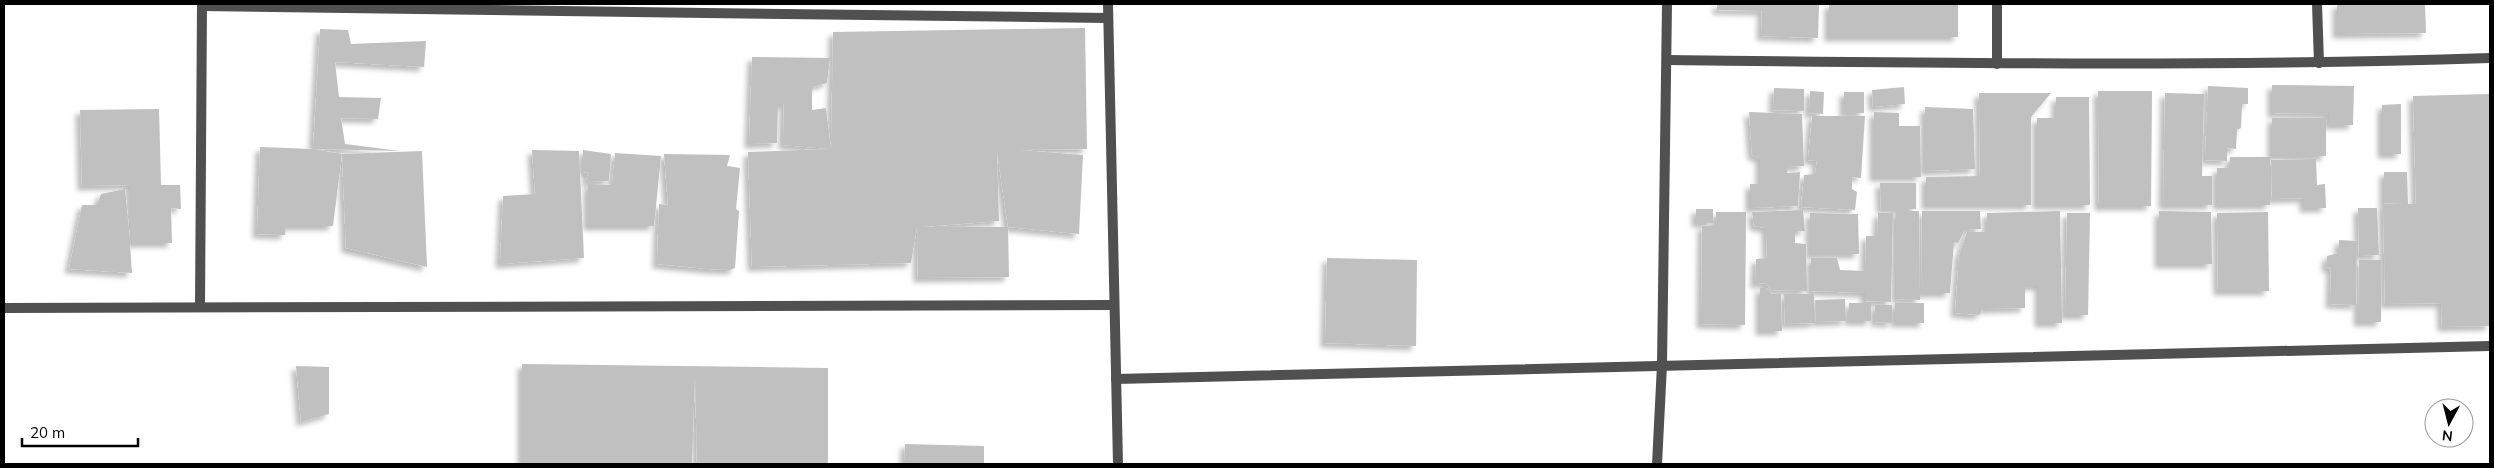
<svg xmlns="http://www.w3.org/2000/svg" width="2494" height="468" font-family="Mulish,sans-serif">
<defs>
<filter id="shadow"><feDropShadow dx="-4.5" dy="4.5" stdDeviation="2.5" flood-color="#0004"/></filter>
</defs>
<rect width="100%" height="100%" fill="#fff"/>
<!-- building -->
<g fill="#c0c0c0" fill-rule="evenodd" filter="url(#shadow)">
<path d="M1717 4H1819L1818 38 1761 36 1762 11 1717 10Z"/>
<rect x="1829" y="4" width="129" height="33"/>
<path d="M2337 4H2425L2426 33 2337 34Z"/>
<path d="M1085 28 1087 149 1020 150 1083 155 1079 234 1008 227 1009 277 918 278 917 227 911 263 752 267 748 152 829 149 783 145 784 104H778L777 143 749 144 752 57 830 58 827 83 812 87V110L826 108 831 149 833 32ZM997 151 1008 227H922L999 221Z"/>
<path d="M320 29 348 30 351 44 426 41 424 67 335 62 339 97 381 98 378 119 341 118 345 144 400 151 313 149Z"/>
<path d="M2272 85 2354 86 2353 125H2329V114L2272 113Z"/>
<path d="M2208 86 2248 88V104H2242L2241 128 2237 130 2236 149 2227 148V161L2205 160Z"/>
<path d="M1904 87 1905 104 1873 107 1872 90Z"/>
<path d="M1774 88 1804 89V111L1773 110Z"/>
<path d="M1810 91 1824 92 1823 114 1809 113Z"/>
<path d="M2098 91H2152L2151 206H2099Z"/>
<rect x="1844" y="92" width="20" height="21"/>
<path d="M1979 93H2051L2031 117V205H1926V177L1980 176Z"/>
<path d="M2165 93 2204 94 2202 176H2212V205H2163Z"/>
<path d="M2490 94V326L2442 327 2441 303 2385 304 2383 204H2403L2384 203V172H2407L2408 204H2416L2413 96Z"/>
<path d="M2056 97H2089L2090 205H2037V118H2056Z"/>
<path d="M2401 104V154H2382V105Z"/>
<path d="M1925 107 1973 109 1975 169 1925 171Z"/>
<path d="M159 109 161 185H180L181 209 171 208 172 243H130L132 273 69 269 82 205H97L101 194 125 189 130 239V185L82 186 80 110Z"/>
<path d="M1749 112 1802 114 1804 166 1787 167V173L1800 172 1798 206 1750 208V184H1760V158L1752 155Z"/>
<path d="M1874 112 1899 113V126H1920L1921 177H1874Z"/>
<path d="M1812 116H1865L1861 178 1852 177V189L1857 192 1855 210 1801 207 1804 175 1815 174 1817 161 1808 160Z"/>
<rect x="2272" y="118" width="54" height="38"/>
<path d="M260 147 313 149 342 154 422 151 427 267 346 248 342 154 333 226H286L285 235 257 234Z"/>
<path d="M532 150 579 151 584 258 500 264 503 196 535 194Z"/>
<path d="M583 150 611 154 609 181 586 182 588 173 583 172Z"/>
<path d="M615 153 661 156 654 226H588V184L612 185Z"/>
<path d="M664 154 730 155 727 166 740 168 736 209 739 211 735 268 730 270 708 269 657 264 659 204 668 205Z"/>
<path d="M2230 157H2270V205H2217V168H2230Z"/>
<path d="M2316 159 2317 185 2325 184 2326 208H2304V198L2272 199 2271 160Z"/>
<path d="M1880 183H1916V209H1881Z"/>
<path d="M2358 208H2377L2379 255 2359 256Z"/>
<rect x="1696" y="209" width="17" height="14"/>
<path d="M1803 210 1805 231H1795V243L1806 244 1807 291 1771 290 1766 283 1755 284 1756 259 1767 258 1766 228 1754 226 1752 212Z"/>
<path d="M1896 211H1919L1920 300 1896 299Z"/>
<path d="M1922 211H1980L1981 229 1965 230 1958 243 1954 242 1950 293H1921Z"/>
<path d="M2060 211 2062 323H2039V286H2025V308L1983 309 1979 315 1955 313 1959 256 1967 232H1987V213Z"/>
<path d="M2159 211 2211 212 2212 264H2159Z"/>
<path d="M1716 212H1746L1745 325 1701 324 1702 226 1716 225Z"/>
<path d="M2268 212 2269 291H2218L2217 213Z"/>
<path d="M1810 213 1858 214 1859 254H1810Z"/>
<path d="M1878 213H1893L1891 302 1865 301V293L1811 291V258H1837L1840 270 1865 271 1866 236H1877Z"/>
<path d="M2067 213H2090L2088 315H2065Z"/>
<path d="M2339 240 2357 241 2356 305 2330 304 2331 269 2326 267 2327 256 2339 253Z"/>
<path d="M1327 258 1417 260 1416 346 1325 343Z"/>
<path d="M2359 260H2381V322H2358Z"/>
<path d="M1760 288H1767L1772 294H1781L1782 331H1760Z"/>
<path d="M1784 294H1814L1815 323 1785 324Z"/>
<path d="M1845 299 1846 321 1816 322 1815 300Z"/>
<rect x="1849" y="303" width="22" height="18"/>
<rect x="1895" y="303" width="29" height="20"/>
<path d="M1875 305H1892V323L1875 322Z"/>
<path d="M522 364 828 368V464H697L695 373 692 464H522Z"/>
<path d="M296 366 329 367V414L301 422Z"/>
<path d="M905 444 984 446V464H904Z"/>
</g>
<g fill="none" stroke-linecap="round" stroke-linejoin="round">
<!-- street -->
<g stroke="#505050" stroke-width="10">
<path d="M1108 4 1118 464"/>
<path d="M1997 4V64"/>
<path d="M2317 4 2319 63"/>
<path d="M202 6C504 12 806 13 1108 18"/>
<path d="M1668 60C1942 63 2216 67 2490 58"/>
<path d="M200 307 202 4"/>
<path d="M4 308 1114 305"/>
<path d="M1116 379 2490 346"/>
<path d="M1657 464 1662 365 1667 4"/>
</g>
</g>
<!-- border -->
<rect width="2494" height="468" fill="none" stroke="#000000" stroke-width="10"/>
<!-- north arrow -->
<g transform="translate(2449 423) rotate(187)"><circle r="24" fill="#ffffff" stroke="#999999"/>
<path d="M0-4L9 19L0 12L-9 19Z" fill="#000000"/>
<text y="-8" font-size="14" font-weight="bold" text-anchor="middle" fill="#000000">N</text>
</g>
<!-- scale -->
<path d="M22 438v8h116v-8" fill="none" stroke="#000000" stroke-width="2.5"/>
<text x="30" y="438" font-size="15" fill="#000000" stroke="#ffffff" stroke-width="4" paint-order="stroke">20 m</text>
</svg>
